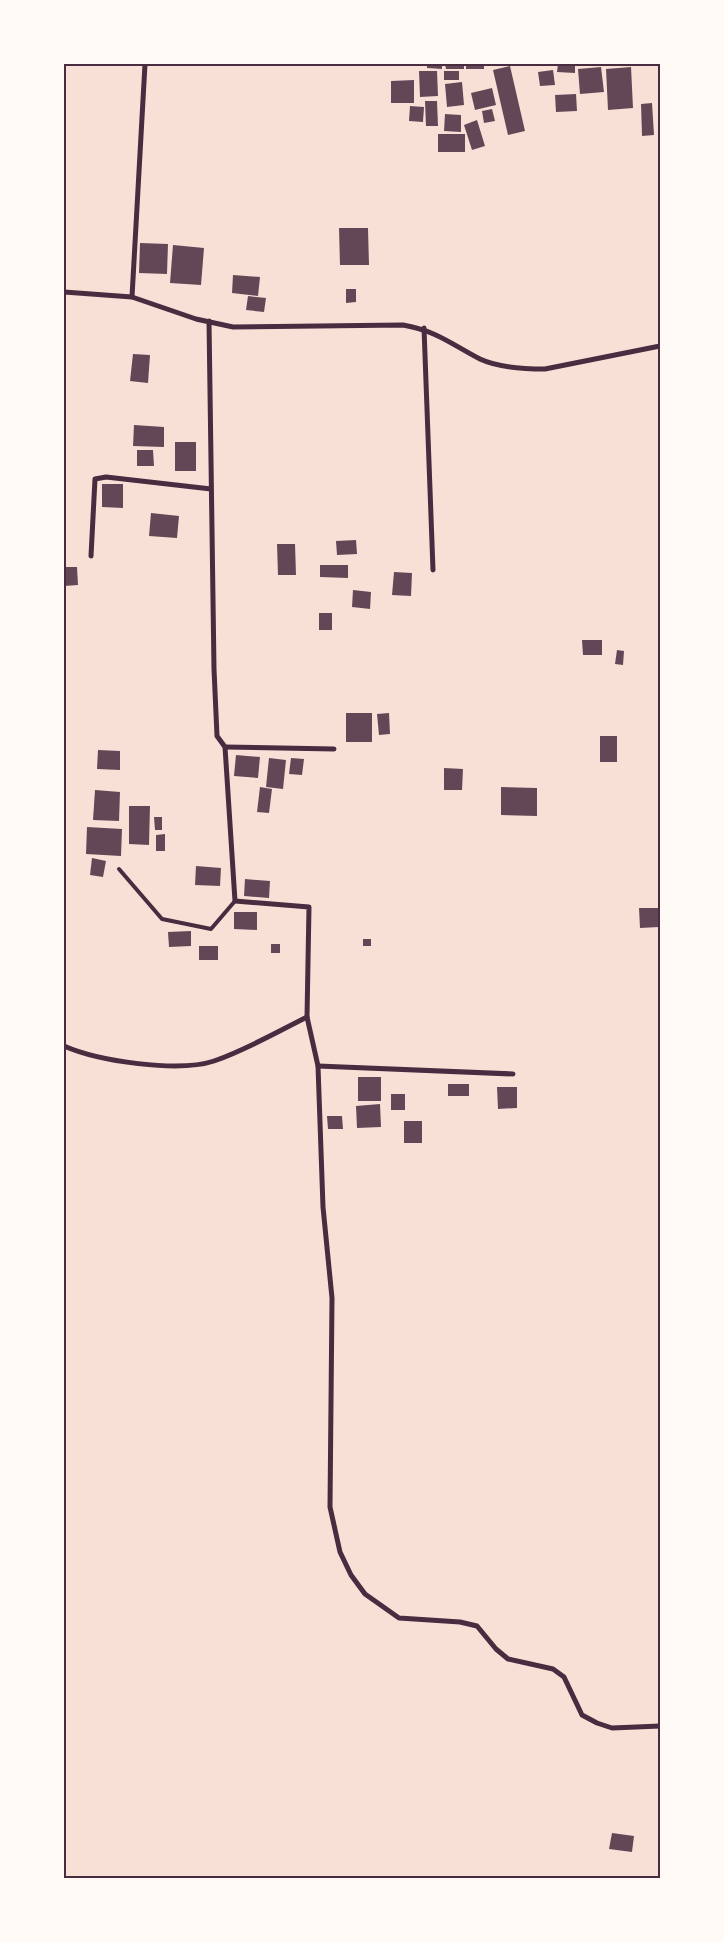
<svg xmlns="http://www.w3.org/2000/svg" width="724" height="1942" font-family="Ubuntu,sans-serif">
<rect width="100%" height="100%" fill="#f7e1d7"/>
<!-- building -->
<g fill="#644757">
<path d="M427 64H442V69L427 68Z"/>
<path d="M445 64H464V69H446Z"/>
<rect x="466" y="64" width="18" height="5"/>
<path d="M558 64H575V73L557 72Z"/>
<path d="M510 66 525 131 508 135 493 70Z"/>
<path d="M601 67 604 92 580 94 578 69Z"/>
<path d="M631 67 633 108 608 110 606 69Z"/>
<path d="M553 70 555 85 540 86 538 72Z"/>
<path d="M419 71H437L438 96 420 97Z"/>
<rect x="444" y="71" width="15" height="9"/>
<path d="M414 80V103H391V81Z"/>
<path d="M462 82 464 105 447 107 445 84Z"/>
<path d="M492 88 496 105 475 110 471 93Z"/>
<path d="M576 94 577 111 556 112 555 95Z"/>
<path d="M425 101H437L438 126H426Z"/>
<path d="M652 103 654 135 642 136 641 104Z"/>
<path d="M410 106 424 107 423 122 409 121Z"/>
<path d="M492 109 495 121 484 123 482 111Z"/>
<path d="M445 114 461 115V132L444 131Z"/>
<path d="M477 120 485 146 472 150 464 125Z"/>
<rect x="438" y="134" width="27" height="18"/>
<path d="M339 228H368L369 265H340Z"/>
<path d="M140 243 168 244 167 274 139 273Z"/>
<path d="M173 245 204 248 201 285 170 283Z"/>
<path d="M233 275 260 277 258 296 232 293Z"/>
<path d="M346 289H356V302L346 303Z"/>
<path d="M248 296 266 298 264 312 246 310Z"/>
<path d="M133 354 150 355 148 383 130 381Z"/>
<path d="M134 425 164 427V447L133 446Z"/>
<rect x="175" y="442" width="21" height="29"/>
<path d="M137 450H153L154 466H137Z"/>
<path d="M102 484H123V508L102 507Z"/>
<path d="M151 513 179 516 177 538 149 536Z"/>
<path d="M356 540 357 554 337 555 336 541Z"/>
<path d="M277 544H295L296 575H278Z"/>
<path d="M320 565H348V578L320 577Z"/>
<path d="M64 567H77L78 585 64 586Z"/>
<path d="M394 572 412 573 411 596 392 595Z"/>
<path d="M353 590 371 592 370 609 352 607Z"/>
<rect x="319" y="613" width="13" height="17"/>
<path d="M582 640H602V655H583Z"/>
<path d="M617 650 624 651 623 665 615 664Z"/>
<rect x="346" y="713" width="26" height="29"/>
<path d="M389 713 390 734 379 735 377 714Z"/>
<rect x="600" y="736" width="17" height="26"/>
<path d="M98 750 120 751V770L97 769Z"/>
<path d="M236 755 260 757 258 778 234 776Z"/>
<path d="M269 758 286 760 283 789 266 787Z"/>
<path d="M291 758 304 759 302 775 289 774Z"/>
<path d="M444 768 463 769 462 790H444Z"/>
<path d="M260 787 272 789 269 813 257 812Z"/>
<path d="M501 787 537 788V816L501 815Z"/>
<path d="M95 790 120 792 119 821 93 820Z"/>
<path d="M129 806H150L149 845 129 844Z"/>
<path d="M154 817H162V830H155Z"/>
<path d="M87 827 122 829 121 856 86 854Z"/>
<path d="M165 834V851H156V835Z"/>
<path d="M92 858 106 861 103 877 90 875Z"/>
<path d="M196 866 221 868 220 886 195 885Z"/>
<path d="M245 879 270 881 269 898 244 896Z"/>
<path d="M639 908H659V927L640 928Z"/>
<path d="M234 912H257V930L234 929Z"/>
<path d="M191 931V946L169 947 168 932Z"/>
<rect x="363" y="939" width="8" height="7"/>
<rect x="271" y="944" width="9" height="9"/>
<rect x="199" y="946" width="19" height="14"/>
<rect x="358" y="1077" width="23" height="24"/>
<rect x="448" y="1084" width="21" height="12"/>
<path d="M497 1087H517V1108L498 1109Z"/>
<rect x="391" y="1094" width="14" height="16"/>
<path d="M380 1104 381 1127 357 1128 356 1106Z"/>
<path d="M327 1116H342L343 1129H328Z"/>
<rect x="404" y="1121" width="18" height="22"/>
<path d="M612 1833 634 1836 632 1852 609 1849Z"/>
</g>
<g fill="none" stroke-linecap="round" stroke-linejoin="round">
<!-- service -->
<path stroke="#4a2c40" stroke-width="4" d="M119 869 162 919 211 929 235 901"/>
<!-- minor -->
<g stroke="#4a2c40" stroke-width="5">
<path d="M64 292 132 297 196 319 233 327 403 325C437 331 451 344 480 359 499 368 524 369 545 369L660 346"/>
<path d="M132 297 145 64"/>
<path d="M209 321 214 669 217 736 225 747 235 901 309 907 307 1017 318 1066 323 1207 332 1298 330 1507 340 1552 351 1575 365 1594 399 1618 460 1622 477 1626 496 1649 508 1659 553 1669 564 1677 582 1715 597 1723 612 1728 660 1726"/>
<path d="M424 328 433 570"/>
<path d="M91 556 95 479 106 477 211 489"/>
<path d="M225 747 334 749"/>
<path d="M64 1046C98 1061 178 1073 214 1061 246 1050 277 1032 307 1017"/>
<path d="M318 1066 513 1074"/>
</g>
</g>
<!-- border -->
<rect width="724" height="1942" fill="none" stroke="#fffaf5" stroke-width="130"/>
<rect x="65" y="65" width="594" height="1812" fill="none" stroke="#4a2c40" stroke-width="2"/>
</svg>
